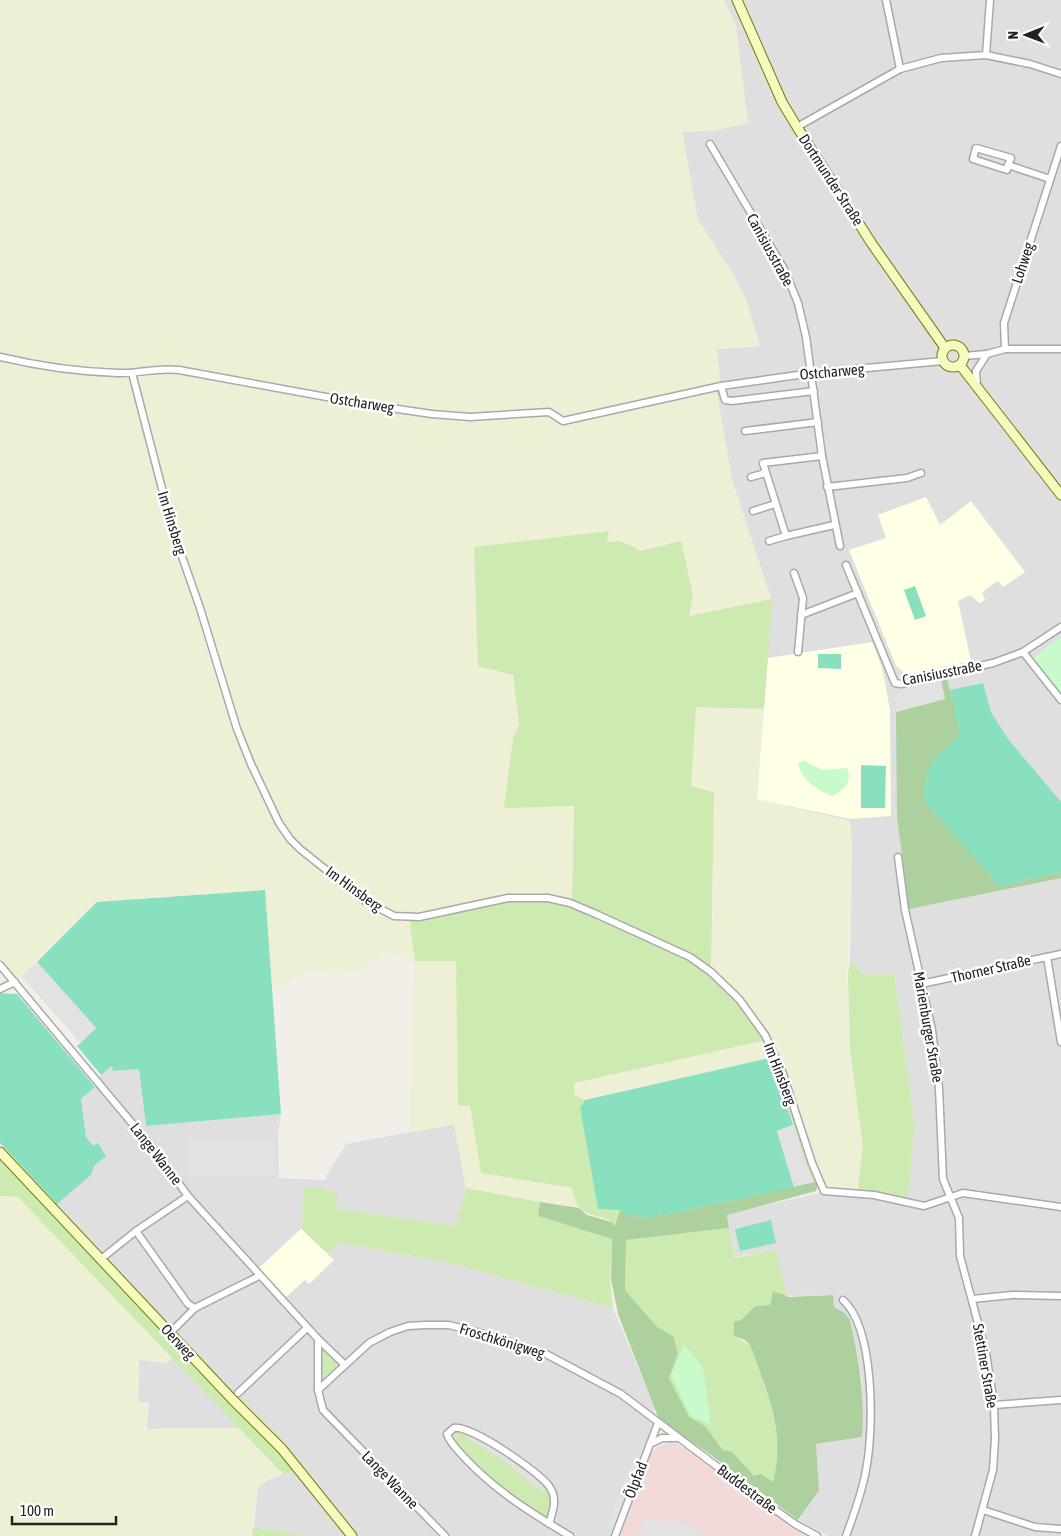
<svg xmlns="http://www.w3.org/2000/svg" width="1061" height="1536" font-family="'Asap Condensed',sans-serif">
<rect width="100%" height="100%" fill="#f2efe9"/>
<!-- residential -->
<g fill="#e0dfdf">
<path d="M724 0H1061V1536H828L799 1520 819 1491 816 1444 862 1437V1380L856 1346 850 1320 845 1313 834 1307 833 1295 788 1296 775 1250 735 1257 727 1214 824 1192 907 1202 915 1124 894 973 863 975 850 960 852 847 850 821 756 799 772 602 732 480 715 383 720 382 717 349 760 346 746 300 732 272 698 220 682 132 718 130 736 26Z"/>
<path d="M112 1065 113 1071 139 1069 146 1126 281 1114 278 1135 279 1178 326 1180 327 1175 346 1144 454 1124 466 1188 456 1226 337 1209V1193L322 1188H303L302 1229 334 1242 450 1263 613 1308 652 1401 657 1423 614 1536H311L254 1527 258 1487 274 1477 298 1470 251 1419 239 1428 147 1429 138 1403 139 1360 166 1363 188 1347 57 1204 91 1175 94 1166 106 1156 98 1143 93 1146 86 1137 81 1099 95 1087 101 1075Z"/>
</g>
<!-- commercial -->
<path fill="#f2dad9" d="M673 1441 698 1457 792 1528 808 1536H616L650 1454 658 1446Z"/>
<!-- education -->
<g fill="#ffffe5">
<path d="M926 497 940 525 971 501 1025 572 1003 587 998 581 987 588 982 593 985 600 980 603 970 595 958 601 971 661 907 675 896 666 849 550 886 538 878 515Z"/>
<path d="M872 642 882 667 890 710 891 816 850 819 756 799 768 658Z"/>
<path d="M301 1229 334 1260 309 1284 305 1280 286 1297 259 1268Z"/>
</g>
<!-- farmland -->
<g fill="#eef0d5">
<path d="M0 0H724L736 26 748 123 718 130 682 132 698 220 732 272 746 300 760 346 717 349 720 382 715 383 732 480 771 599 689 616 693 595 681 541 642 551 621 541 607 542 608 531 474 547 478 666 512 675 519 724 513 738 504 808 573 807 572 903 409 918 415 961 456 960 458 1106H470L481 1173 571 1189 579 1207 540 1202 466 1188 454 1124 409 1133 414 961 389 953 361 970 335 975 310 970 271 992 265 890 97 902 18 979 0 959Z"/>
<path d="M696 706 764 709 757 800 742 798 850 821 852 847 847 974 849 1051 863 1146 857 1194 825 1190 777 1056 712 972 714 790 691 784Z"/>
<path d="M766 1040 774 1057 585 1100 575 1095 574 1083Z"/>
<path d="M0 1196 20 1198 173 1358 166 1363 139 1360 138 1402 149 1403 147 1429 239 1428 282 1474 266 1481 258 1487 251 1536H0Z"/>
</g>
<!-- grass -->
<g fill="#cdebb0">
<path d="M609 531 607 542 621 541 641 551 681 541 693 595 689 616 771 599 772 602 764 709 696 707 691 786 714 792 711 972 739 999 766 1040 574 1083 575 1095 585 1100 580 1108 598 1208 620 1210 616 1226C602 1209 578 1225 572 1188L481 1173 470 1106H458L456 961H415L409 917 533 897 572 903 574 806 504 808 513 738 519 724 513 675 478 666 474 547Z"/>
<path d="M850 960 863 975 894 973 915 1124 907 1202 857 1194 863 1146 850 1051 848 974Z"/>
<path d="M774 1057 819 1181 812 1182 781 1091Z"/>
<path d="M0 1160 99 1261 298 1470 283 1474 18 1197 0 1196Z"/>
<path d="M303 1188H322L337 1193V1209L456 1226 466 1188 540 1202 538 1216 612 1239 610 1279 613 1308 450 1263 335 1242V1247L328 1253 302 1229Z"/>
<path d="M729 1228 735 1258 775 1250 788 1297 783 1294 770 1305 755 1306 741 1320 734 1322V1336L750 1345C767 1393 786 1430 773 1482L754 1476 723 1450 705 1426 689 1418 669 1378 673 1336 657 1328 625 1290 626 1240Z"/>
<path d="M323 1351 336 1362 338 1367 327 1380 322 1379 321 1376V1353Z"/>
<path d="M462 1431 469 1432 467 1438 499 1457 542 1491 549 1490 552 1499 548 1517 544 1519C511 1499 480 1472 456 1443L457 1433Z"/>
<path d="M253 1527 309 1536H252Z"/>
</g>
<!-- forest -->
<g fill="#add19e">
<path d="M947 679 1000 887 1061 872V878L909 909 897 817 896 712 945 699 941 681Z"/>
<path d="M819 1181 816 1191 727 1215 729 1228 626 1240 625 1290 657 1327 673 1336 678 1353 669 1378 689 1417 705 1426 723 1450 732 1452 754 1476 761 1474 773 1482C786 1430 767 1392 750 1345L745 1340 734 1336V1322L741 1320 755 1306 770 1305 773 1292 783 1294 788 1297 833 1295 834 1307 845 1313 850 1320C859 1359 865 1397 862 1437L816 1444 819 1491 798 1520 704 1450 660 1422 618 1314 611 1279 612 1239 538 1216 540 1202 579 1208 587 1215 612 1222 615 1226 620 1210C631 1219 646 1217 659 1216Z"/>
</g>
<!-- park -->
<g fill="#c8facc">
<path d="M1061 637V695L1032 659Z"/>
<path d="M804 761 823 770 847 768C853 781 844 791 832 796 816 789 802 781 798 763Z"/>
<path d="M684 1345 703 1367 711 1425 691 1416 671 1375Z"/>
</g>
<!-- pitch -->
<g fill="#88e0be">
<path d="M915 586 926 616 915 620 904 590Z"/>
<path d="M818 654H841V669L818 668Z"/>
<path d="M983 683 991 712 1008 739 1061 802V872L1000 887 923 799C926 765 934 757 960 736L950 690Z"/>
<path d="M861 765 886 766 885 808H861Z"/>
<path d="M265 890 281 1114 146 1126 139 1069 113 1071 112 1066 101 1075 77 1046 96 1028 37 962 97 902Z"/>
<path d="M0 993 17 994 95 1087 81 1099 86 1137 93 1146 98 1143 106 1156 94 1166 91 1175 57 1204 0 1143Z"/>
<path d="M774 1057 781 1091 793 1125 777 1131 794 1187 659 1216 644 1218 625 1214 619 1210 598 1209 580 1108 585 1100Z"/>
<path d="M771 1220 776 1243 740 1251 735 1229Z"/>
</g>
<!-- parking -->
<g fill="#e2e2e2">
<path d="M941 681 945 699 896 712V696L899 690Z"/>
<path d="M37 962 96 1028 80 1042 21 976Z"/>
<path d="M793 1125 812 1182 794 1187 777 1131Z"/>
<path d="M187 1139H274L275 1176H188Z"/>
<path d="M469 1432 515 1461 547 1489 543 1492 499 1457 467 1438Z"/>
<path d="M642 1453 614 1528 613 1526 607 1527 633 1457Z"/>
<path d="M649 1515 664 1525 669 1517 706 1536H636Z"/>
</g>
<g fill="none" stroke-linecap="round" stroke-linejoin="round">
<defs>
<g id="street">
<path d="M886 0 900 69"/>
<path d="M986 55 990 0"/>
<path d="M797 127 900 69 941 58 986 55 1030 64 1061 74"/>
<path d="M710 144 784 269 798 303 806 337 822 456 840 546"/>
<path d="M1008 165 1007 170 973 159 976 148 1011 158 1008 165 1050 179"/>
<path d="M1005 349 1004 323 1061 146"/>
<path d="M964 356 987 354 1005 349H1061"/>
<path d="M0 357C38 366 79 372 118 373 139 374 158 367 179 370L370 405 432 414 470 417 549 412 563 421 721 386 812 373 943 361"/>
<path d="M132 373 173 531 200 608 237 729 251 764 279 823 290 839 300 849 365 901 394 916 419 917 508 898H548L570 903 596 914 690 957 711 972 739 999 765 1035 783 1074 812 1163 824 1191 874 1195 924 1206 963 1193 1061 1207"/>
<path d="M721 386 725 400 732 401 814 391"/>
<path d="M977 387 976 371 987 354"/>
<path d="M745 431 818 422"/>
<path d="M822 456 763 463 786 536 834 525"/>
<path d="M751 477 765 473"/>
<path d="M827 487 907 478 921 473"/>
<path d="M753 511 775 504"/>
<path d="M769 541 786 536"/>
<path d="M846 565 895 683 901 684 993 663 1023 652 1061 627"/>
<path d="M794 573 803 598 798 652"/>
<path d="M801 615 858 593"/>
<path d="M1023 652 1061 700"/>
<path d="M898 857 905 910 932 1030 939 1088 943 1179 959 1218 960 1256 986 1353 994 1405 995 1439 993 1470 975 1536"/>
<path d="M1047 957 1061 1042"/>
<path d="M0 965 156 1152 188 1196 318 1339V1390L323 1410 445 1536"/>
<path d="M921 984 1061 954"/>
<path d="M0 989 15 982"/>
<path d="M136 1231 188 1304 195 1308"/>
<path d="M101 1259 136 1231 185 1198"/>
<path d="M972 1299 1012 1295 1061 1296"/>
<path d="M843 1300C875 1329 874 1429 866 1470 862 1493 854 1514 846 1536"/>
<path d="M175 1328 195 1308 259 1276"/>
<path d="M318 1339 345 1365"/>
<path d="M318 1390 369 1343 390 1332 408 1326 425 1325H449L481 1333 546 1354 621 1394 760 1499 795 1524 817 1536"/>
<path d="M238 1393 307 1328"/>
<path d="M994 1405 1061 1400"/>
<path d="M650 1444 662 1438H677"/>
<path d="M983 1510 1035 1527 1061 1529"/>
<path d="M549 1524C553 1511 558 1498 549 1486 538 1471 471 1425 454 1428L447 1434C450 1443 457 1449 463 1456 494 1490 531 1513 570 1536"/>
<path d="M615 1536 658 1423"/>
</g>
<g id="secondary">
<path d="M737 0 782 102 797 127 872 244 945 348"/>
<circle cx="953" cy="356" r="11"/>
<path d="M960 365 1061 495"/>
<path d="M0 1152 232 1399 282 1449 352 1536"/>
</g>
</defs>
<!-- street casing -->
<use href="#street" stroke="#a9a9a9" stroke-width="9"/>
<!-- secondary casing -->
<use href="#secondary" stroke="#707d05" stroke-width="11"/>
<!-- street -->
<use href="#street" stroke="#fff" stroke-width="6"/>
<!-- secondary -->
<use href="#secondary" stroke="#f7fabf" stroke-width="9"/>
</g>
<g text-anchor="middle" stroke-width="5" stroke-linejoin="round" paint-order="stroke">
<!-- street labels -->
<g font-size="15" fill="#222" stroke="#fff">
<text transform="translate(831 180) rotate(57)" y="5">Dortmunder Straße</text>
<text transform="translate(770 250) rotate(61)" y="5">Canisiusstraße</text>
<text transform="translate(1023 263) rotate(-72)" y="5">Lohweg</text>
<text transform="translate(832 372) rotate(-5)" y="5">Ostcharweg</text>
<text transform="translate(362 403) rotate(9)" y="5">Ostcharweg</text>
<text transform="translate(172 523) rotate(73)" y="5">Im Hinsberg</text>
<text transform="translate(942 673) rotate(-11)" y="5">Canisiusstraße</text>
<text transform="translate(354 889) rotate(36)" y="5">Im Hinsberg</text>
<text transform="translate(991 969) rotate(-13)" y="5">Thorner Straße</text>
<text transform="translate(928 1027) rotate(80)" y="5">Marienburger Straße</text>
<text transform="translate(780 1074) rotate(69)" y="5">Im Hinsberg</text>
<text transform="translate(156 1154) rotate(52)" y="5">Lange Wanne</text>
<text transform="translate(502 1341) rotate(17)" y="5">Froschkönigweg</text>
<text transform="translate(178 1342) rotate(47)" y="5">Oerweg</text>
<text transform="translate(985 1366) rotate(80)" y="5">Stettiner Straße</text>
<text transform="translate(390 1480) rotate(46)" y="5">Lange Wanne</text>
<text transform="translate(636 1480) rotate(-69)" y="5">Ölpfad</text>
<text transform="translate(747 1489) rotate(37)" y="5">Buddestraße</text>
</g>
</g>
<!-- north arrow -->
<g transform="translate(1026 35) rotate(269)" stroke="#ffffff" stroke-width="4" paint-order="stroke">
<path d="M0-4L9 19L0 12L-9 19Z" fill="#222222"/>
<text y="-8" font-size="14" font-weight="bold" text-anchor="middle" fill="#222222">N</text>
</g>
<!-- scale -->
<path d="M12 1516v8h104v-8" fill="none" stroke="#222222" stroke-width="2.5"/>
<text x="20" y="1516" font-size="15" fill="#222222" stroke="#ffffff" stroke-width="4" paint-order="stroke">100 m</text>
</svg>
